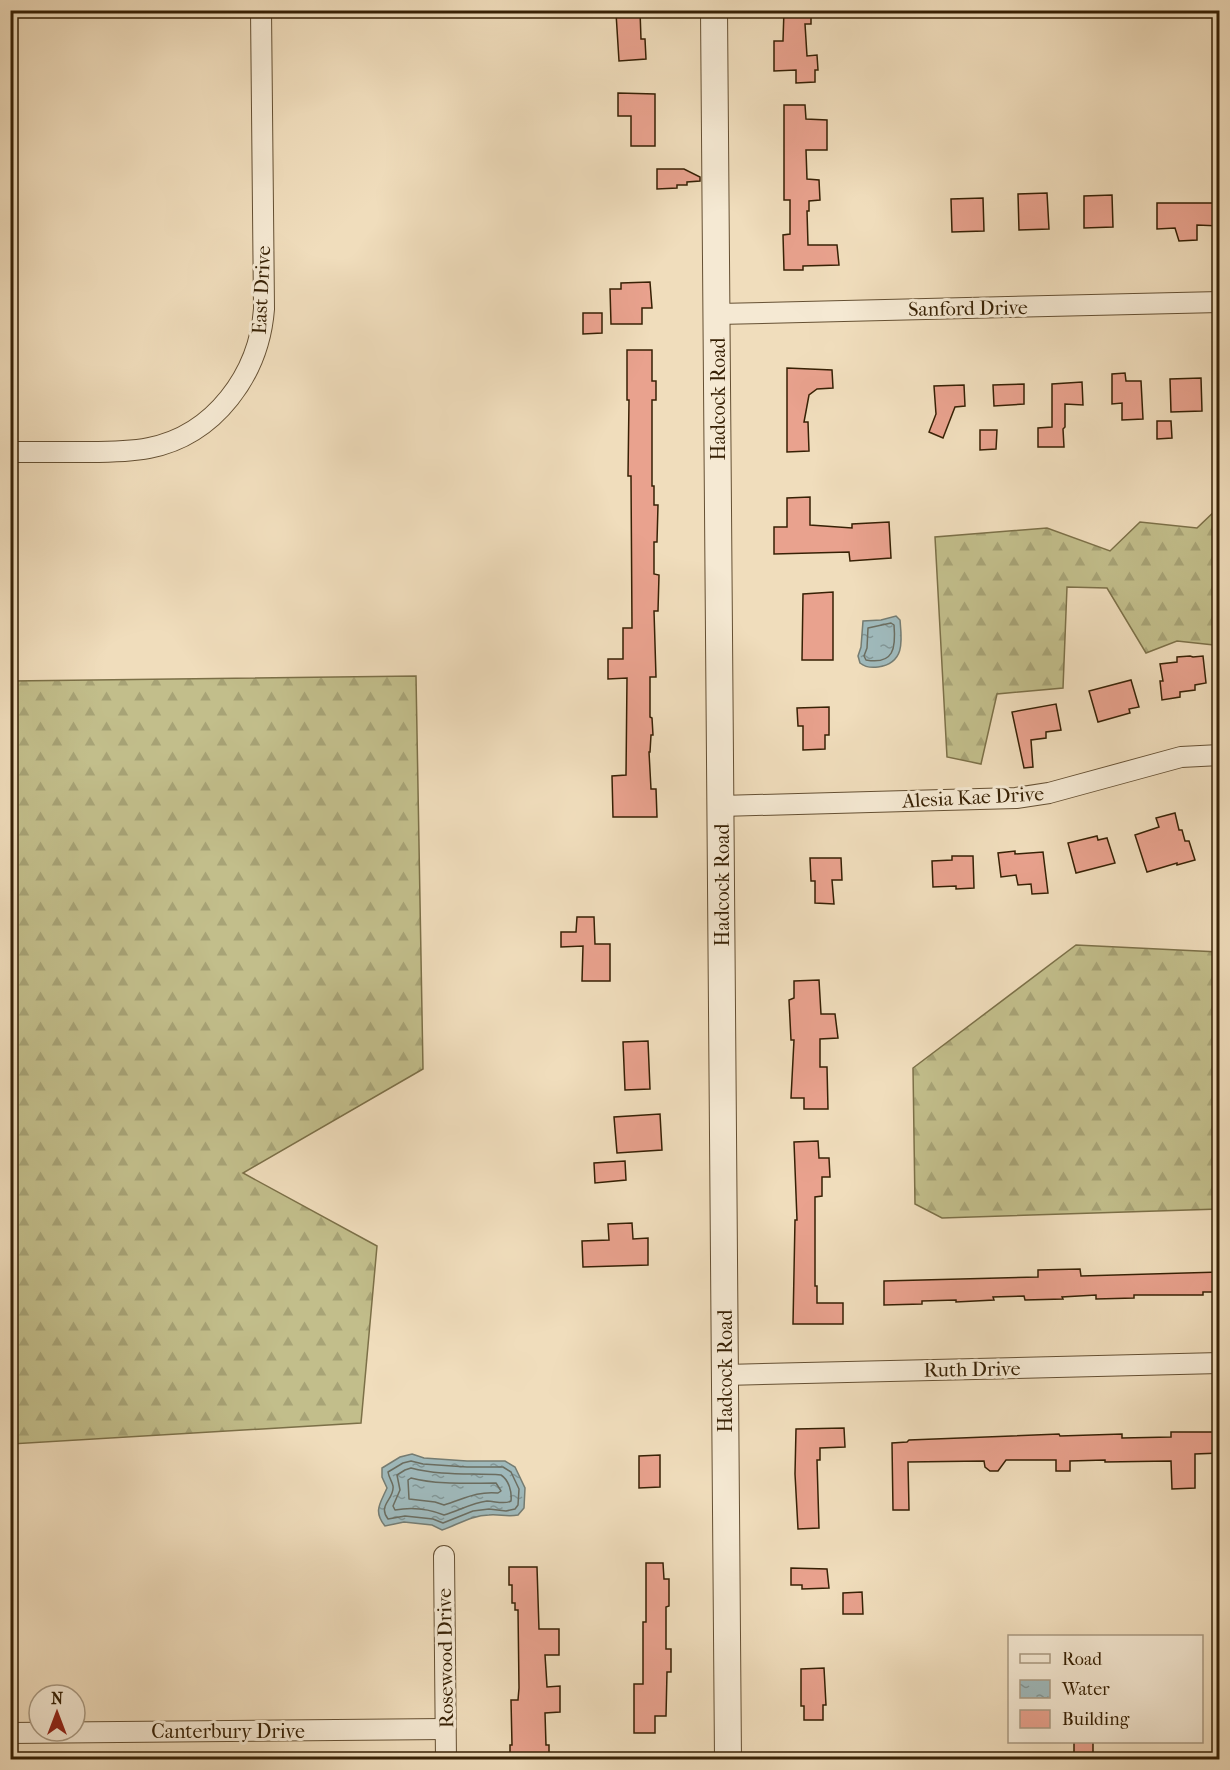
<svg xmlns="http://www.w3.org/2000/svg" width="1230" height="1770" font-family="'IM FELL French Canon',serif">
<defs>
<pattern id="forest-firs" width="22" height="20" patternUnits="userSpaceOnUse" patternTransform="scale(1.5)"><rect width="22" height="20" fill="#c2be8b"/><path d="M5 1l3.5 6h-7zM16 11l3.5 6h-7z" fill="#a7a376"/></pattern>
<pattern id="water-ripples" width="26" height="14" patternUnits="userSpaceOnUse" patternTransform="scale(1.5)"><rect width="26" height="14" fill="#9fb9bb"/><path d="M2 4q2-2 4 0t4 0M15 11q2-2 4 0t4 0" fill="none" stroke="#829696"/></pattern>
</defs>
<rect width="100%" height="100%" fill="#f0ddbc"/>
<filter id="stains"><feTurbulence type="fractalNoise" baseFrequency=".00333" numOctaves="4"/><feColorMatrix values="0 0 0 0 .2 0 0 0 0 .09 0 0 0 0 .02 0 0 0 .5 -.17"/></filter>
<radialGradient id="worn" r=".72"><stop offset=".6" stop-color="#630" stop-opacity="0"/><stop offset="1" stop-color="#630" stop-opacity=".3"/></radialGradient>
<!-- forest -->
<g fill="url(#forest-firs)" stroke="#7c7048" stroke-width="1.5">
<path d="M1219 507V648L1214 645 1177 641 1146 653 1107 588 1067 587 1063 688 997 694 981 764 947 757 935 537 1047 528 1110 551 1140 522 1197 528Z"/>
<path d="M416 676 423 1069 243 1173 377 1246 361 1423 11 1444V681Z"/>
<path d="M1076 945 1219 952V1209L942 1218 915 1204 913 1068Z"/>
</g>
<!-- water -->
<g fill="url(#water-ripples)" stroke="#757c72" stroke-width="1.5">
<path d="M896 616 900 620C902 641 905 663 878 667 871 668 865 667 860 663L858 656 861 647 863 621 881 620Z"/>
<path d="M412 1454 424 1458 467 1461H505L515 1467 525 1488 524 1508 518 1515C507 1517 499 1514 489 1515 472 1515 457 1525 442 1530L432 1525 404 1522 385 1526C373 1511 380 1504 387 1488L382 1477V1468L400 1457Z"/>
</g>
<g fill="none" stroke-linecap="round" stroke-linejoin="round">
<!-- shore -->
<g stroke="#6b6d60" stroke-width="1.5">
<path d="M891 623 894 625C896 648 894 665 866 660L864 656 867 648 868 628Z"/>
<path d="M411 1461 423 1464 467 1467H503L511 1472 519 1489 518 1505 515 1509 506 1511 489 1509 473 1511 443 1523 433 1519 405 1516 388 1519C377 1505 395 1499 393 1486 392 1481 389 1478 388 1472L403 1463Z"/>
<path d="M411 1468C441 1476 471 1473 501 1475 509 1480 512 1492 511 1501 504 1505 495 1501 487 1501 471 1503 459 1511 444 1515 429 1509 411 1507 395 1510L393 1506 400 1490 397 1475 405 1470Z"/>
<path d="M411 1478C438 1485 468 1483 496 1483L501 1491 498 1493C476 1491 464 1499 444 1505L435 1502 409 1499 408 1480Z"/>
</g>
</g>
<!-- building -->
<g fill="#e9a28e" stroke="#372105" stroke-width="1.5">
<path d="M784 10H811V24H805L807 56 817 55 818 70H815V82L796 83V70L774 71V41H783Z"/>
<path d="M640 11 641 39H645L646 59 619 61 616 13Z"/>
<path d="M618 93 655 94V146H631V116H618Z"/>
<path d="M784 105H805L806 119 827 120V150H806L807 179 819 180 820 200 809 201V211H807L808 245H837L839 265 803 266V270H784L783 235 790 234V200H784Z"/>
<path d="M657 169H684L700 177V181L687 182V185H677V188L657 189Z"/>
<path d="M1047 193 1049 229 1019 230 1018 194Z"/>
<path d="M1112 195 1113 227 1084 228V196Z"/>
<path d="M983 198 984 231 952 232 951 199Z"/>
<path d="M1157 203H1220V226L1197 225V240L1179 241 1175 228 1157 229Z"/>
<path d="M650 282 652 308H642V324H611L610 289H621V283Z"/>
<path d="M583 313H602V333L583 334Z"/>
<path d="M627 350H652V381H656V400H652V486H654V505H658L657 542H654V574L659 575 658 611H654L656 677H650V717L652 718 653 735H651L650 752H649L651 789H656L657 817H613L612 776 626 775 627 678 608 679V659H623V628H632L631 476H628L629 400H627Z"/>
<path d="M787 368 832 370 833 388 817 389 809 395 804 422H808L809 451 787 452Z"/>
<path d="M1125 373 1126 381H1141L1143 419 1122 420V403L1112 404V374Z"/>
<path d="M1201 378 1202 411 1171 412 1170 379Z"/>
<path d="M1082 382 1083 405 1065 404V427L1063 429 1064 447H1038V428L1052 427V384Z"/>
<path d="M1024 384V404L994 406 993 385Z"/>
<path d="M964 385 965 406 955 407 943 438 929 432 936 414 934 386Z"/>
<path d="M1157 421H1171L1172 438 1157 439Z"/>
<path d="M980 430H997L996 449 980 450Z"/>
<path d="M810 497V525L852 528V524L889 522 891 558 850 561 849 552 774 554V527H787V498Z"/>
<path d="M833 592V660H802L803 594Z"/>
<path d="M1190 656 1193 657 1203 656 1206 683 1195 685V690L1180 692V697L1162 700 1160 681H1163L1160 664 1177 662V657Z"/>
<path d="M1131 680 1139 707 1129 709 1130 713 1098 722 1089 691Z"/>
<path d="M1056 704 1061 730 1046 732V738L1031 740 1033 767 1024 768 1012 712Z"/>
<path d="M829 707V735H825V749L803 750V726H798L797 708Z"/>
<path d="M1175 813 1179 830H1182L1185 841H1189L1195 860 1177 865V863L1147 872 1135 835 1159 827 1156 818Z"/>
<path d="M1097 836 1098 840 1107 838 1115 863 1076 873 1068 843Z"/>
<path d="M1015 851V854L1043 852 1048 893 1032 894 1031 884 1018 885 1016 875 1001 877 998 853Z"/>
<path d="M952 856H973L974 888 956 889V886L933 887 932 861 952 860Z"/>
<path d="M810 858H841L842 880H832L834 904 815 903V881H811Z"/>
<path d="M577 917H594L595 944H610V981H582L583 946 561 947V932H576Z"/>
<path d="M819 980 821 1014H835L838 1038 820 1039V1067H827L828 1109H804V1098H791L794 1040H791L789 1000 794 998V981Z"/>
<path d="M648 1041 650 1089 625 1090 623 1042Z"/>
<path d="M660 1114 662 1150 617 1153 614 1117Z"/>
<path d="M818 1141 819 1158H829L830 1177H822V1196L815 1197V1286H817V1303H843V1324H793L795 1220H797L794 1142Z"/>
<path d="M625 1161 626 1180 595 1183 594 1163Z"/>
<path d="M632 1223 633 1239 648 1238V1265L583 1267 582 1241 609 1240 608 1224Z"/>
<path d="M1080 1269 1081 1276 1220 1272V1292H1203V1295H1134V1298L1096 1299V1295L1062 1297 1063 1299 1025 1300 1024 1296 993 1297 994 1300 956 1302V1300L922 1301V1304L884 1305V1281L1038 1277V1270Z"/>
<path d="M844 1428 845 1447 820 1448V1460H817L819 1528 798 1529 795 1474 796 1429Z"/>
<path d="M1171 1432H1220V1453L1195 1454V1488L1172 1489 1171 1461 1105 1462V1460L1070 1461V1471H1056V1460H1006L998 1471H990L985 1467 984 1461 908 1462 909 1510H893L892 1443 907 1442 909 1440 1059 1434 1060 1436 1122 1434V1438L1171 1437Z"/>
<path d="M660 1455V1487L639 1488V1456Z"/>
<path d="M646 1563H663L664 1579H669V1606L666 1607V1649H671V1672H667L666 1716H655V1733H634V1684H643V1622H646Z"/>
<path d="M509 1567H537L539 1629H559V1655H545L547 1687 560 1686V1712L545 1713 546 1745H549V1760H510V1745H512L511 1700H518L519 1688 518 1610H515V1603H512V1585H509Z"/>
<path d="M791 1568 827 1569 829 1588 802 1589V1585H791Z"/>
<path d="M862 1592 863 1614H843V1593Z"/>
<path d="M824 1668 826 1705H823V1720H804V1706H801V1669Z"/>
<rect x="1074" y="1742" width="19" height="15"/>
</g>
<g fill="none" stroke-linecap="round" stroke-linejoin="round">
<defs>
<g id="minor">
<path d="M717 314 1220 302"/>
<path d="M10 452C37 452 63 452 89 452 109 452 129 452 149 448 215 435 259 374 264 309L261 10"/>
<path d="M721 806 1016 798 1049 793 1181 757 1220 755"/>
<path d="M725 1375 1220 1363"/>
<path d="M444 1556 446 1760"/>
<path d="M10 1733 445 1729"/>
</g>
<path id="tertiary" d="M714 10 728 1760"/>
</defs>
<!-- minor casing -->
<use href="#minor" stroke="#655033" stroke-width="22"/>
<!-- tertiary casing -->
<use href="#tertiary" stroke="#655033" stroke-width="28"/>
<!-- minor -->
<use href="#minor" stroke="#f5e9d3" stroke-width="20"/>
<!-- tertiary -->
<use href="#tertiary" stroke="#f5e9d3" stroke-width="26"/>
</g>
<g text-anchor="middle" stroke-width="6" stroke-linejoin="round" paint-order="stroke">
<!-- street labels -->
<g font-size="20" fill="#372105" stroke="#f5e9d3">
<text transform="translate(261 290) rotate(-87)" y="7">East Drive</text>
<text transform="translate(968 308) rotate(-1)" y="7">Sanford Drive</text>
<text transform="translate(718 399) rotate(-90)" y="7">Hadcock Road</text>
<text transform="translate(973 797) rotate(-3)" y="7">Alesia Kae Drive</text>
<text transform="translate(722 885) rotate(-90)" y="7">Hadcock Road</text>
<text transform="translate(972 1369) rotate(-1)" y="7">Ruth Drive</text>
<text transform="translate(725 1371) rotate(-90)" y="7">Hadcock Road</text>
<text transform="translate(445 1658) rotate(-91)" y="7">Rosewood Drive</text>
<text x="228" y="1738">Canterbury Drive</text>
</g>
</g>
<!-- margin -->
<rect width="1230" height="1770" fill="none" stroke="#f0ddbc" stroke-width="36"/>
<rect x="12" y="12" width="1206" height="1746" fill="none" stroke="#372105" stroke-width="3"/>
<rect x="18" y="18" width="1194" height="1734" fill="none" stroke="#372105" stroke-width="1.5"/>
<!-- legend -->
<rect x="1008" y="1635" width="195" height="108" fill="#f5e9d3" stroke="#a99981" stroke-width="1.5"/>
<rect x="1020" y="1654" width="30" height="9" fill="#f5e9d3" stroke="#a99981" stroke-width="1.5"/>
<text x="1062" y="1665" font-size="18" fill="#372105">Road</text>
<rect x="1020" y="1680" width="30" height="18" fill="url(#water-ripples)" stroke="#a99981" stroke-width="1.5"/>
<text x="1062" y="1695" font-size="18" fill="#372105">Water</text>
<rect x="1020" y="1710" width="30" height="18" fill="#e9a28e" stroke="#a99981" stroke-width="1.5"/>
<text x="1062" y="1725" font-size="18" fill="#372105">Building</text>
<!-- north arrow -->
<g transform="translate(57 1713)"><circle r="28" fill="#f5e9d3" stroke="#a99981" stroke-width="1.5"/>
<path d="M0-4.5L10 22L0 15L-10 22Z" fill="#8f2418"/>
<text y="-9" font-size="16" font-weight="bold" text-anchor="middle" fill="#372105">N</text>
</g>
<rect width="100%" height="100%" filter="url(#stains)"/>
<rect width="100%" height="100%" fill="url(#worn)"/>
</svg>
